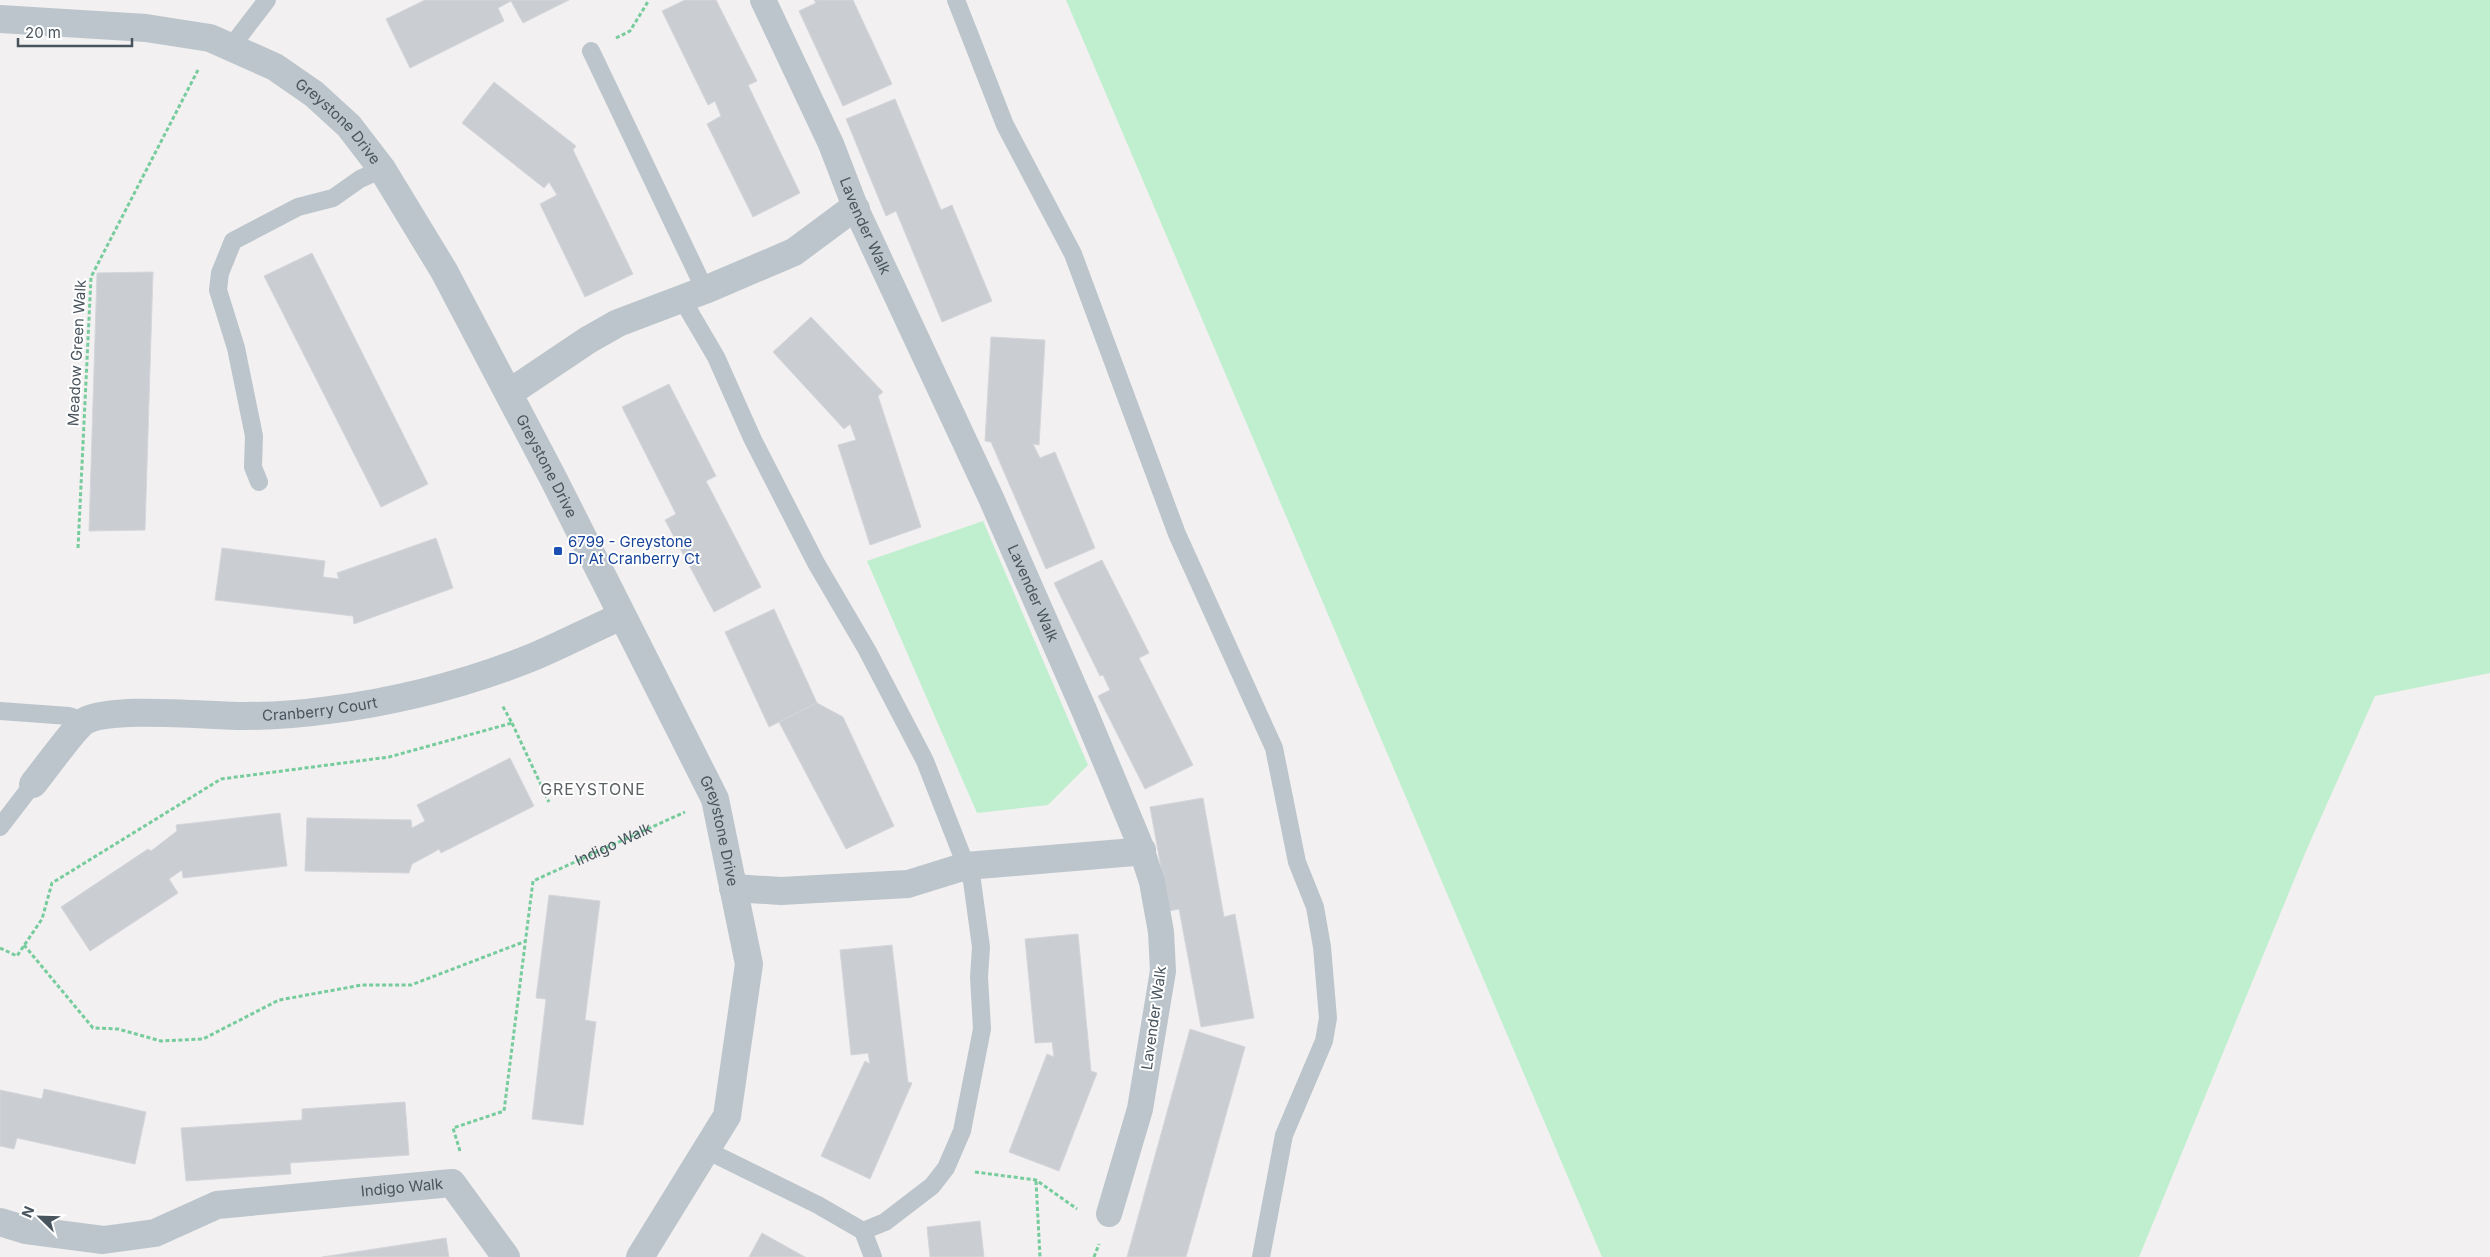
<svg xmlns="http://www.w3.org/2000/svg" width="2490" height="1257" font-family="Inter,sans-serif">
<rect width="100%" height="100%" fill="#f2f0f0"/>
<!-- green -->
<g fill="#bfefce">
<path d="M1066 0H2490V673L2375 696 2306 851 2139 1257H1602Z"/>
<path d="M983 521 1088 765 1048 805 977 813 867 561Z"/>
</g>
<!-- building -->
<g fill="#cacdd2" stroke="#d4d6db">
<path d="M425 0H569L523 23 511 1 498 8 504 21 410 68 386 19Z"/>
<path d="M685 0H716L757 81 748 85 800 193 753 217 707 124 721 116 715 101 708 105 662 11Z"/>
<path d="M814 0H853L892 84 843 106 799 11 816 3Z"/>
<path d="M494 82 576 146 573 150 633 274 585 297 540 204 557 195 549 182 544 188 462 123Z"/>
<path d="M895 99 941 210 952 205 992 301 942 322 896 211 886 216 846 119Z"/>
<path d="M312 253 428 484 381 507 264 276Z"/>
<path d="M153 272 145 530 89 531 97 273Z"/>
<path d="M811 317 883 392 878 396 921 527 870 545 838 445 856 440 850 424 844 429 773 352Z"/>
<path d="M991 337 1045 340 1039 445 1033 444 1040 458 1055 452 1095 548 1046 569 991 442 985 441Z"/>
<path d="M669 384 716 476 706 481 761 587 714 612 665 520 676 514 622 407Z"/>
<path d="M436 538 453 588 354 624 353 616 215 600 222 548 325 561 323 577 339 579 337 573Z"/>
<path d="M1102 560 1149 653 1139 658 1193 765 1145 789 1098 696 1110 690 1103 675 1100 676 1054 583Z"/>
<path d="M774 609 817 703 769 727 725 632Z"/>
<path d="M817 703 843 717 894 826 846 849 779 722Z"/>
<path d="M510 758 534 806 441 853 439 849 436 851 412 864 409 873 305 871 307 818 411 820 412 828 425 821 417 805Z"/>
<path d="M1203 798 1224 917 1235 914 1254 1018 1201 1027 1179 909 1169 911 1150 807Z"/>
<path d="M280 813 287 866 183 878 182 870 169 879 178 893 90 951 61 907 148 849 151 851 177 831 176 825Z"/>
<path d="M549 895 600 901 585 1020 596 1022 583 1125 532 1119 546 999 536 998Z"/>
<path d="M1078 934 1091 1071 1097 1073 1059 1171 1009 1152 1047 1054 1054 1057 1052 1042 1035 1043 1025 939Z"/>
<path d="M892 945 908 1082 912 1083 870 1179 821 1156 865 1061 870 1064 868 1053 851 1055 840 950Z"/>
<path d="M1190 1029 1245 1047 1186 1257H1127Z"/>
<path d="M44 1089 146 1112 135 1164 17 1138 14 1149 0 1146V1090L42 1099Z"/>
<path d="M405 1102 409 1155 290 1163 291 1174 186 1181 181 1128 302 1120V1109Z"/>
<path d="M980 1221 984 1257H930L927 1227Z"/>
<path d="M762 1233 805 1257H749Z"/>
<path d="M446 1238 449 1257H322Z"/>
</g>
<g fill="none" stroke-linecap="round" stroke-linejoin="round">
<!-- path -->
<g stroke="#77cc9d" stroke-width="3" stroke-dasharray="4 2.5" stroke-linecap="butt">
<path d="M616 38 630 31 649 0"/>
<path d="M78 548 91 277 198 70"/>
<path d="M512 723 549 802"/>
<path d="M24 945 93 1028 118 1029 161 1041 203 1039 279 1000 362 985H411L526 941"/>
<path d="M0 948 17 956 42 919 52 883 221 779 389 757 512 723 502 705"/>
<path id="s1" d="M460 1151 453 1128 504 1111 533 881 685 812"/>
<path d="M975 1172 1036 1180 1077 1209"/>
<path d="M1036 1181 1040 1257"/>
<path d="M1094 1257 1099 1244"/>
</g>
<!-- service -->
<g stroke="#bcc5cc" stroke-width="18">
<path d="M956 0 1005 125 1073 254 1177 534 1274 748 1297 862 1315 907 1322 947 1328 1018 1324 1041 1284 1135 1261 1257"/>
<path d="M231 47 267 0"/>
<path d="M591 51 705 290"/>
<path d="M682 299 716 357 753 440 816 563 867 650 925 761 972 881 981 947 979 977 982 1029 962 1131 946 1168 932 1186 885 1222 863 1231"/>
<path d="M259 482 253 467 254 436 236 348 218 290 220 273 233 241 298 207 333 198 360 179 382 169"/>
<path d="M0 711 69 716 84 721"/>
<path d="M0 827 33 784"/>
<path d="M706 1150 818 1205 863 1231 873 1257"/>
</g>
<!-- pedestrian -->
<path stroke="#bcc5cc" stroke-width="26" id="s2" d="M763 0 831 144 856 209 991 498 1084 710 1139 842 1152 882 1161 932 1163 971 1140 1109 1109 1214"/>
<!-- minor -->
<g stroke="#bcc5cc" stroke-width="28">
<path id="s3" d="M0 19 146 28 210 38 275 67 314 94 349 126 382 169 444 271 553 478 715 799 749 964 727 1116 640 1257"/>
<path d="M509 393 588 340 618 323 705 290 794 252 848 212 856 209"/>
<path id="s4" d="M33 784C42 773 76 726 85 721 111 706 209 716 243 716 272 716 301 714 329 710 399 701 468 683 533 657 564 644 592 629 622 616"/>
<path d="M733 888 781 891 908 884 966 866 1134 852 1142 850"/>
<path id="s5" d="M0 1222 26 1230 103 1240 155 1233 217 1205 452 1183 506 1257"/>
</g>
</g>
<!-- markers -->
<rect fill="#1a4fb4" stroke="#fff" stroke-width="2" x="553" y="546" width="10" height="10" rx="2.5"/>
<g text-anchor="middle" stroke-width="4" stroke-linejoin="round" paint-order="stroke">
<!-- street labels -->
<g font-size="15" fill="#48545d" stroke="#fff">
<text dy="5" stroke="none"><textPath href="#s3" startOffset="366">Greystone Drive</textPath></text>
<text dy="5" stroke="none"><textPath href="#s2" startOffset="248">Lavender Walk</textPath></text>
<text transform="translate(77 353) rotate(-87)" y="5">Meadow Green Walk</text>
<text dy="5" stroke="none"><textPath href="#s3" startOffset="771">Greystone Drive</textPath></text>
<text dy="5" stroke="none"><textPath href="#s2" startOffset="652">Lavender Walk</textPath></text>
<text dy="5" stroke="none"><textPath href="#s4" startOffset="318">Cranberry Court</textPath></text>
<text dy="5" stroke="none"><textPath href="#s3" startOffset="1176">Greystone Drive</textPath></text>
<text dy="5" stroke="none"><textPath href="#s1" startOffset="398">Indigo Walk</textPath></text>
<text transform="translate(1154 1018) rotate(-82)" y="5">Lavender Walk</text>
<text dy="5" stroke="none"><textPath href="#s5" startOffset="411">Indigo Walk</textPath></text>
</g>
<!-- transit labels -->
<g font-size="15" fill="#164399" stroke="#fff" text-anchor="start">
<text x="568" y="547">6799 - Greystone<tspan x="568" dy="17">Dr At Cranberry Ct</tspan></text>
</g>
<!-- neighbourhood labels -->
<g font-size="16" letter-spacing="1" fill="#5c6165" stroke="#fff">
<text x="593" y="795">GREYSTONE</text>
</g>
</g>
<!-- north arrow -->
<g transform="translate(40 1217) rotate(293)" stroke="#ffffff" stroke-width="4" paint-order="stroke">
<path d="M0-4L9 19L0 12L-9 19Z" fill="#48545d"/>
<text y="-8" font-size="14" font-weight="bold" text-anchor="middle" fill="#48545d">N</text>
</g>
<!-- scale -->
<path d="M18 38v8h114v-8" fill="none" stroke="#48545d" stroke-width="2.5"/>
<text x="25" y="38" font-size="15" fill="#48545d" stroke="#ffffff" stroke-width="4" paint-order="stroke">20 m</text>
</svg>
